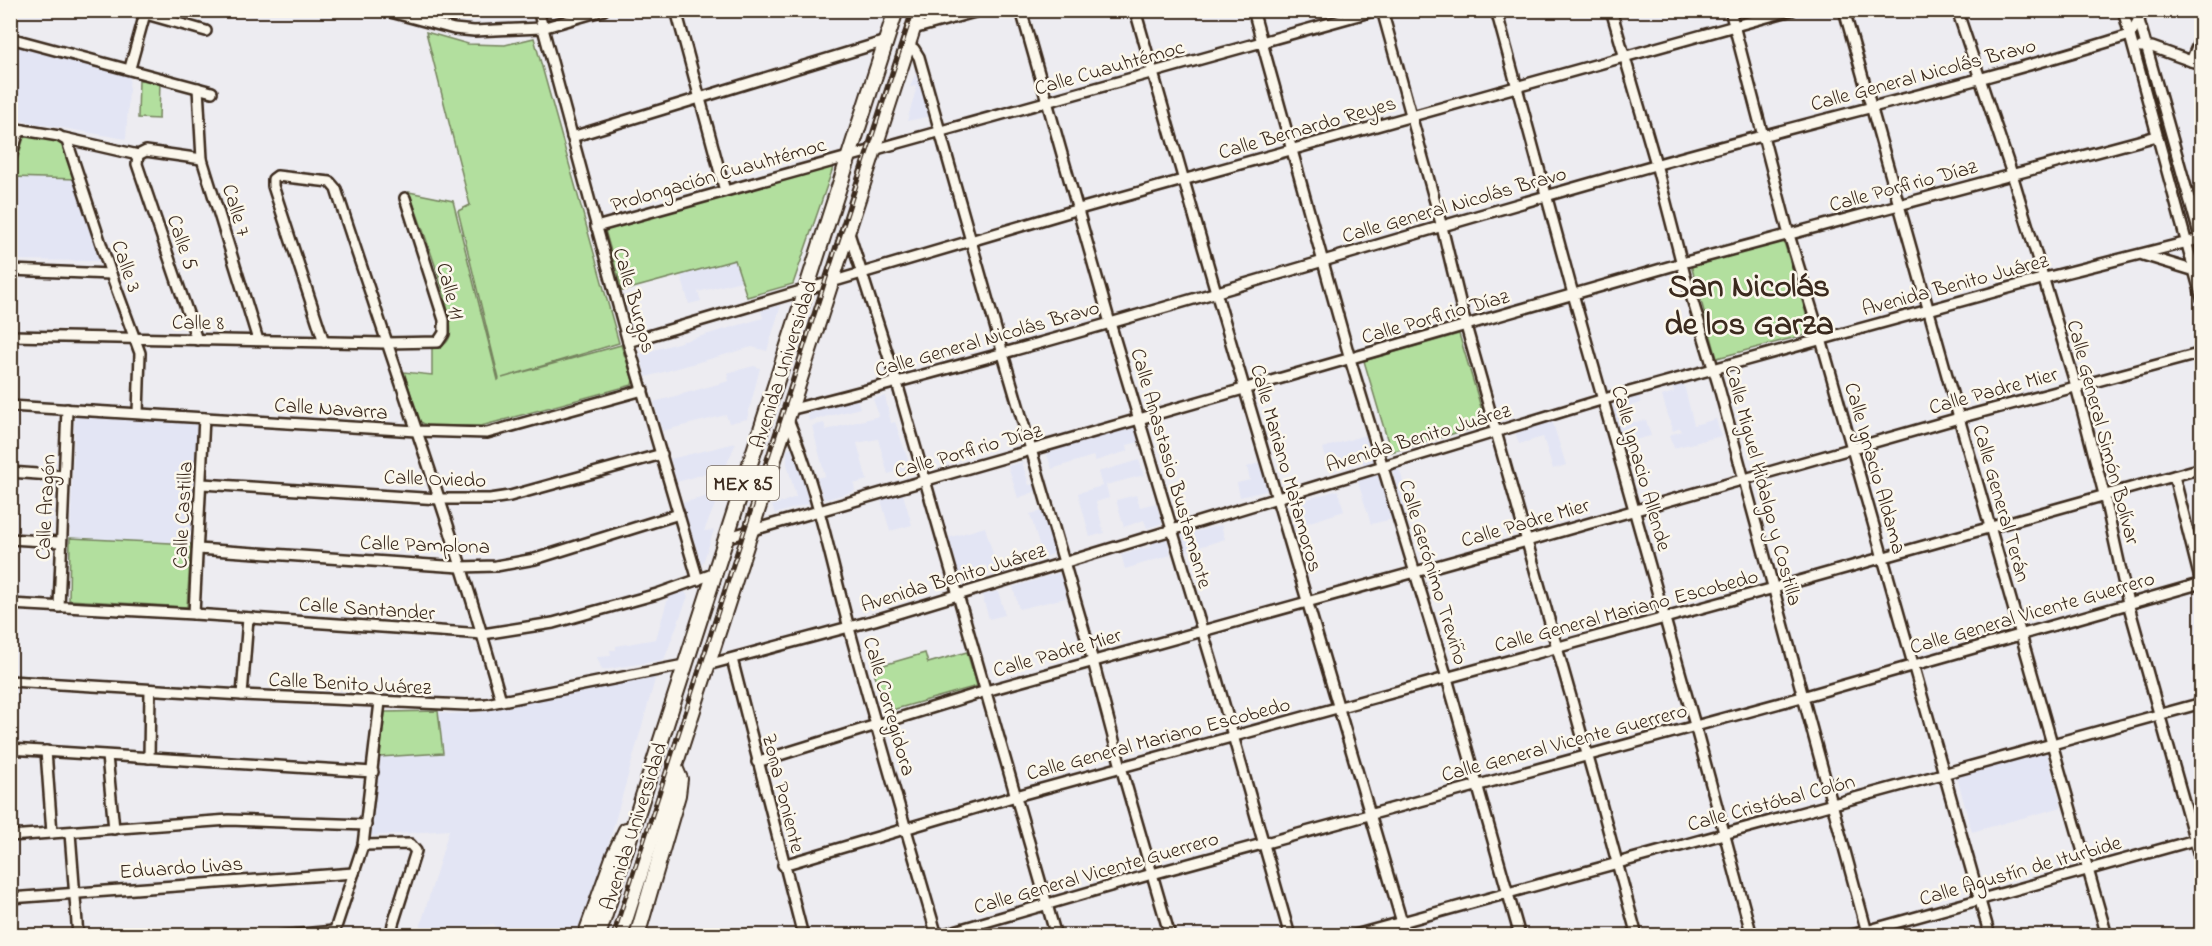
<svg xmlns="http://www.w3.org/2000/svg" width="2212" height="946" font-family="'Indie Flower',sans-serif">
<rect width="100%" height="100%" fill="#edecf1"/>
<filter id="ink" filterUnits="userSpaceOnUse"><feTurbulence type="fractalNoise" baseFrequency=".0167" numOctaves="2"/><feDisplacementMap in="SourceGraphic" scale="12" xChannelSelector="R" yChannelSelector="G"/><feConvolveMatrix kernelMatrix="1 2 1 2 8 2 1 2 1" color-interpolation-filters="sRGB"/></filter>
<g filter="url(#ink)">
<!-- built -->
<g fill="#e3e5f4">
<path d="M10 41 130 72 126 139 11 119Z"/>
<path d="M917 70 931 116 907 121 917 86 910 87Z"/>
<path d="M12 177 76 179 100 261 11 260 10 182Z"/>
<path d="M736 260 741 281 698 292 701 301 689 304 681 275Z"/>
<path d="M781 305 767 351 752 347 646 377 640 354 763 318 761 310Z"/>
<path d="M754 366 760 368 747 419 729 423 726 415 662 431 654 402 729 381 727 373Z"/>
<path d="M1683 381 1694 425 1716 419 1721 436 1674 448 1669 435 1682 431 1680 428 1673 431 1662 396 1674 392 1672 384Z"/>
<path d="M1638 393 1641 403 1630 406 1631 412 1623 415 1625 424 1646 420 1651 436 1622 443 1611 401Z"/>
<path d="M885 396 891 423 895 422 911 468 888 474 878 439 857 443 867 480 854 484 855 491 824 500 817 478 825 476 812 426 824 423 826 430 879 416 873 399Z"/>
<path d="M857 399 860 408 809 421 807 411Z"/>
<path d="M75 414 199 422 191 544 70 538Z"/>
<path d="M1552 420 1566 465 1553 469 1543 437 1519 444 1515 432Z"/>
<path d="M1134 422 1139 442 1127 445 1128 451 1095 461 1093 456 1052 469 1046 452 1088 440V437L1107 432 1108 435 1117 432 1116 428Z"/>
<path d="M1368 434 1375 461 1364 465 1361 456 1328 466 1323 448Z"/>
<path d="M736 443 725 468 677 482 670 459Z"/>
<path d="M794 447 810 503 775 514 772 506 796 497 787 464V450Z"/>
<path d="M1139 460 1144 475 1106 485 1109 498 1096 502 1104 533 1090 537 1078 493 1102 486 1098 472Z"/>
<path d="M1022 462 1029 485 1034 484 1037 491 1018 498 1008 466Z"/>
<path d="M1261 462 1270 490 1240 497 1237 483 1250 480 1247 467Z"/>
<path d="M1399 468 1412 511 1418 510 1420 518 1407 522 1392 470Z"/>
<path d="M1379 473 1393 519 1371 524 1357 479Z"/>
<path d="M1338 490 1344 511 1295 527 1288 505Z"/>
<path d="M720 493 704 531 714 530 702 566 682 503Z"/>
<path d="M903 494 912 525 890 531 881 500Z"/>
<path d="M1136 495 1140 507 1156 503 1163 523 1147 528 1144 520 1124 527 1116 500Z"/>
<path d="M1043 511 1056 553 1043 557 1030 514Z"/>
<path d="M1221 525 1225 539 1183 552 1177 532 1192 527 1193 532Z"/>
<path d="M985 527 997 568 989 571 986 565 968 570 970 577 961 580 948 538Z"/>
<path d="M1166 534 1171 555 1125 569 1121 554 1153 546 1151 538Z"/>
<path d="M1058 573 1063 576 1069 597 1019 609 1013 587Z"/>
<path d="M682 588 688 596 664 660 602 670 597 657 611 656 610 650H616V646L656 639 670 591Z"/>
<path d="M998 591 1005 615 989 619 982 595Z"/>
<path d="M656 676 605 857 576 935H496L494 924 418 934 449 830 370 836 380 757 443 753 438 711 449 714 481 712Z"/>
<path d="M2046 751 2062 807 1972 832 1957 777Z"/>
</g>
<!-- green -->
<g fill="#b2df9e" stroke="#76845e" stroke-width="1.5">
<path d="M426 32 468 44 505 45 534 38 619 343 502 378 621 345 633 380 632 385 481 426H428L419 421 404 372 432 375V348C441 347 447 345 450 336 456 315 418 217 409 192L453 201 498 380 499 379 458 211 470 205Z"/>
<path d="M139 80 160 81 159 119 138 118Z"/>
<path d="M25 134 64 142 76 179 12 177Z"/>
<path d="M834 165 793 284 747 297 735 260 622 291 605 230Z"/>
<path d="M1783 239 1812 333 1717 358 1691 265Z"/>
<path d="M1459 334 1486 424 1391 452 1364 361Z"/>
<path d="M70 538 191 544 187 607 69 600Z"/>
<path d="M967 652 977 686 885 712 873 668 925 653 928 663Z"/>
<path d="M438 711 443 753 380 757 385 712Z"/>
</g>
<g fill="none" stroke-linecap="round" stroke-linejoin="round">
<defs>
<g id="minor">
<path d="M132 10 206 31"/>
<path d="M383 10 454 29 474 31 542 28 604 10"/>
<path d="M467 10H521"/>
<path d="M538 10 628 342 698 580"/>
<path d="M676 10 725 191"/>
<path d="M1021 10 1110 323 1216 676 1290 936"/>
<path d="M1135 10 1216 292 1406 936"/>
<path d="M1253 10 1350 359 1447 678 1520 936"/>
<path d="M1382 10 1442 227 1466 326 1599 796 1637 936"/>
<path d="M1496 10 1573 294 1695 725 1752 936"/>
<path d="M1611 10 1656 164 1685 276 1718 384 1868 936"/>
<path d="M1730 10 1789 235 1821 339 1990 936"/>
<path d="M1844 10 1959 418 2107 936"/>
<path d="M1957 10 2012 174 2076 386 2104 494 2128 603 2202 866"/>
<path d="M2123 10 2202 299"/>
<path d="M2136 10 2202 244"/>
<path d="M913 29 982 10"/>
<path d="M2130 35 2144 10"/>
<path d="M10 38 212 92"/>
<path d="M907 46 914 49 919 57 1003 354 1093 661 1121 767 1170 936"/>
<path d="M2141 47H2152L2202 65"/>
<path d="M2191 61 2202 35"/>
<path d="M130 68 146 10"/>
<path d="M198 88 202 159 258 340"/>
<path d="M10 128 23 130"/>
<path d="M572 137 886 41"/>
<path d="M64 138 138 155"/>
<path d="M138 155 137 164 197 340"/>
<path d="M138 155 146 151 202 159"/>
<path d="M10 160 18 134 23 130 59 136 67 141 111 274 140 353 138 413"/>
<path d="M596 227 1377 10"/>
<path d="M848 230 897 383 1056 936"/>
<path d="M2143 255 2202 273"/>
<path d="M10 270 111 274"/>
<path d="M10 336 386 343 438 342 444 333V320L405 198"/>
<path d="M324 342 273 186V179L277 176 330 182 336 189C391 359 453 528 501 700"/>
<path d="M628 342 1079 209 1792 10"/>
<path d="M10 406 416 431 487 433 643 390"/>
<path d="M789 410C1072 339 1350 251 1630 172 1796 124 1965 87 2130 35"/>
<path d="M787 417C816 485 830 557 849 628 877 731 907 833 937 936"/>
<path d="M10 472 64 476"/>
<path d="M2174 476 2202 587"/>
<path d="M202 484 439 499H490L510 496 662 454"/>
<path d="M725 538 1682 263 2157 136"/>
<path d="M10 539 60 542"/>
<path d="M198 549 460 567 496 566 535 559 679 514"/>
<path d="M10 604 194 614 483 634 553 623 657 594 713 574"/>
<path d="M59 607 67 409"/>
<path d="M194 614 204 418"/>
<path d="M732 659 803 936"/>
<path d="M707 665 875 620 1604 399 2045 278 2200 239"/>
<path d="M10 681 242 695 466 705 486 704 684 665"/>
<path d="M242 695 248 618"/>
<path d="M10 749 373 772"/>
<path d="M46 751 52 833"/>
<path d="M107 756 114 829"/>
<path d="M149 758 150 690"/>
<path d="M757 762 986 691 1527 541 1959 418 2202 353"/>
<path d="M70 833 78 936"/>
<path d="M10 836 229 820 366 825"/>
<path d="M363 845 410 844 416 851 393 924 391 936"/>
<path d="M783 865 1016 796 1774 588 2202 468"/>
<path d="M10 898 354 873"/>
<path d="M280 936 334 931"/>
<path d="M333 936 363 845 380 702"/>
<path d="M937 936 1152 874 1802 697 2202 583"/>
<path d="M1351 936 2202 703"/>
<path d="M1848 936 2202 838"/>
</g>
<g id="highway">
<path d="M585 936 614 855 626 830"/>
<path d="M598 936 896 10"/>
<path d="M620 936 919 10"/>
<path d="M637 936 678 795 680 779 674 765"/>
</g>
</defs>
<!-- minor casing -->
<use href="#minor" stroke="#3b2a1e" stroke-width="14"/>
<!-- highway casing -->
<use href="#highway" stroke="#3b2a1e" stroke-width="18"/>
<!-- minor -->
<use href="#minor" stroke="#fbf7ec" stroke-width="9"/>
<!-- highway -->
<use href="#highway" stroke="#fbf7ec" stroke-width="14"/>
<defs>
<path id="rail" d="M613 936 913 10"/>
</defs>
<!-- rail casing -->
<use href="#rail" stroke="#3b2a1e" stroke-width="4.5"/>
<!-- rail -->
<use href="#rail" stroke="#fbf7ec" stroke-width="2" stroke-dasharray="7" stroke-linecap="butt"/>
</g>
</g>
<g text-anchor="middle" stroke-width="5" stroke-linejoin="round" paint-order="stroke">
<!-- shield labels -->
<rect fill="#fbf7ec" stroke="#75685c" stroke-width="1.5" x="707" y="466" width="72" height="34" rx="4.5"/>
<g font-size="20" font-weight="bold" fill="#3b2a1e">
<text x="743" y="490">MEX 85</text>
</g>
<!-- street labels -->
<g font-size="21" fill="#3b2a1e" stroke="#fbf7ec">
<text transform="translate(1109 67) rotate(-16)" y="7">Calle Cuauhtémoc</text>
<text transform="translate(1923 74) rotate(-15)" y="7">Calle General Nicolás Bravo</text>
<text transform="translate(1307 127) rotate(-16)" y="7">Calle Bernardo Reyes</text>
<text transform="translate(718 174) rotate(-16)" y="7">Prolongación Cuauhtémoc</text>
<text transform="translate(1903 185) rotate(-15)" y="7">Calle Porfirio Díaz</text>
<text transform="translate(1454 204) rotate(-16)" y="7">Calle General Nicolás Bravo</text>
<text transform="translate(237 210) rotate(73)" y="7">Calle 7</text>
<text transform="translate(183 242) rotate(71)" y="7">Calle 5</text>
<text transform="translate(127 266) rotate(71)" y="7">Calle 3</text>
<text transform="translate(1955 284) rotate(-15)" y="7">Avenida Benito Juárez</text>
<text transform="translate(451 291) rotate(75)" y="7">Calle 11</text>
<text transform="translate(635 300) rotate(74)" y="7">Calle Burgos</text>
<text transform="translate(1435 316) rotate(-16)" y="7">Calle Porfirio Díaz</text>
<text transform="translate(198 322) rotate(1)" y="7">Calle 8</text>
<text transform="translate(987 338) rotate(-16)" y="7">Calle General Nicolás Bravo</text>
<text transform="translate(783 364) rotate(-72)" y="7">Avenida Universidad</text>
<text transform="translate(1993 390) rotate(-15)" y="7">Calle Padre Mier</text>
<text transform="translate(331 408) rotate(4)" y="7">Calle Navarra</text>
<text transform="translate(2104 432) rotate(75)" y="7">Calle General Simón Bolívar</text>
<text transform="translate(1418 437) rotate(-17)" y="7">Avenida Benito Juárez</text>
<text transform="translate(968 450) rotate(-16)" y="7">Calle Porfirio Díaz</text>
<text transform="translate(1172 468) rotate(74)" y="7">Calle Anastasio Bustamante</text>
<text transform="translate(1287 468) rotate(74)" y="7">Calle Mariano Matamoros</text>
<text transform="translate(1642 468) rotate(74)" y="7">Calle Ignacio Allende</text>
<text transform="translate(1876 468) rotate(74)" y="7">Calle Ignacio Aldama</text>
<text transform="translate(435 478) rotate(2)" y="7">Calle Oviedo</text>
<text transform="translate(1764 485) rotate(75)" y="7">Calle Miguel Hidalgo y Costilla</text>
<text transform="translate(2002 503) rotate(74)" y="7">Calle General Terán</text>
<text transform="translate(45 507) rotate(-87)" y="7">Calle Aragón</text>
<text transform="translate(182 515) rotate(-87)" y="7">Calle Castilla</text>
<text transform="translate(1525 522) rotate(-16)" y="7">Calle Padre Mier</text>
<text transform="translate(425 544) rotate(2)" y="7">Calle Pamplona</text>
<text transform="translate(1434 572) rotate(73)" y="7">Calle Gerónimo Treviño</text>
<text transform="translate(953 577) rotate(-17)" y="7">Avenida Benito Juárez</text>
<text transform="translate(367 608) rotate(4)" y="7">Calle Santander</text>
<text transform="translate(1626 610) rotate(-15)" y="7">Calle General Mariano Escobedo</text>
<text transform="translate(2032 612) rotate(-16)" y="7">Calle General Vicente Guerrero</text>
<text transform="translate(1057 652) rotate(-16)" y="7">Calle Padre Mier</text>
<text transform="translate(350 683) rotate(3)" y="7">Calle Benito Juárez</text>
<text transform="translate(890 706) rotate(74)" y="7">Calle Corregidora</text>
<text transform="translate(1158 738) rotate(-15)" y="7">Calle General Mariano Escobedo</text>
<text transform="translate(1564 742) rotate(-15)" y="7">Calle General Vicente Guerrero</text>
<text transform="translate(784 793) rotate(76)" y="7">Zona Poniente</text>
<text transform="translate(1771 802) rotate(-15)" y="7">Calle Cristóbal Colón</text>
<text transform="translate(633 826) rotate(-72)" y="7">Avenida Universidad</text>
<text transform="translate(181 867) rotate(-4)" y="7">Eduardo Livas</text>
<text transform="translate(2020 870) rotate(-16)" y="7">Calle Agustín de Iturbide</text>
<text transform="translate(1096 872) rotate(-16)" y="7">Calle General Vicente Guerrero</text>
</g>
<!-- town labels -->
<g font-size="33" font-weight="bold" fill="#3b2a1e" stroke="#fbf7ec">
<text x="1749" y="296">San Nicolás<tspan x="1749" dy="38">de los Garza</tspan></text>
</g>
</g>
<!-- margin -->
<rect width="2212" height="946" fill="none" stroke="#fbf7ec" stroke-width="36"/>
<rect x="18" y="18" width="2176" height="910" fill="none" stroke="#3b2a1e" stroke-width="2" filter="url(#ink)"/>
</svg>
